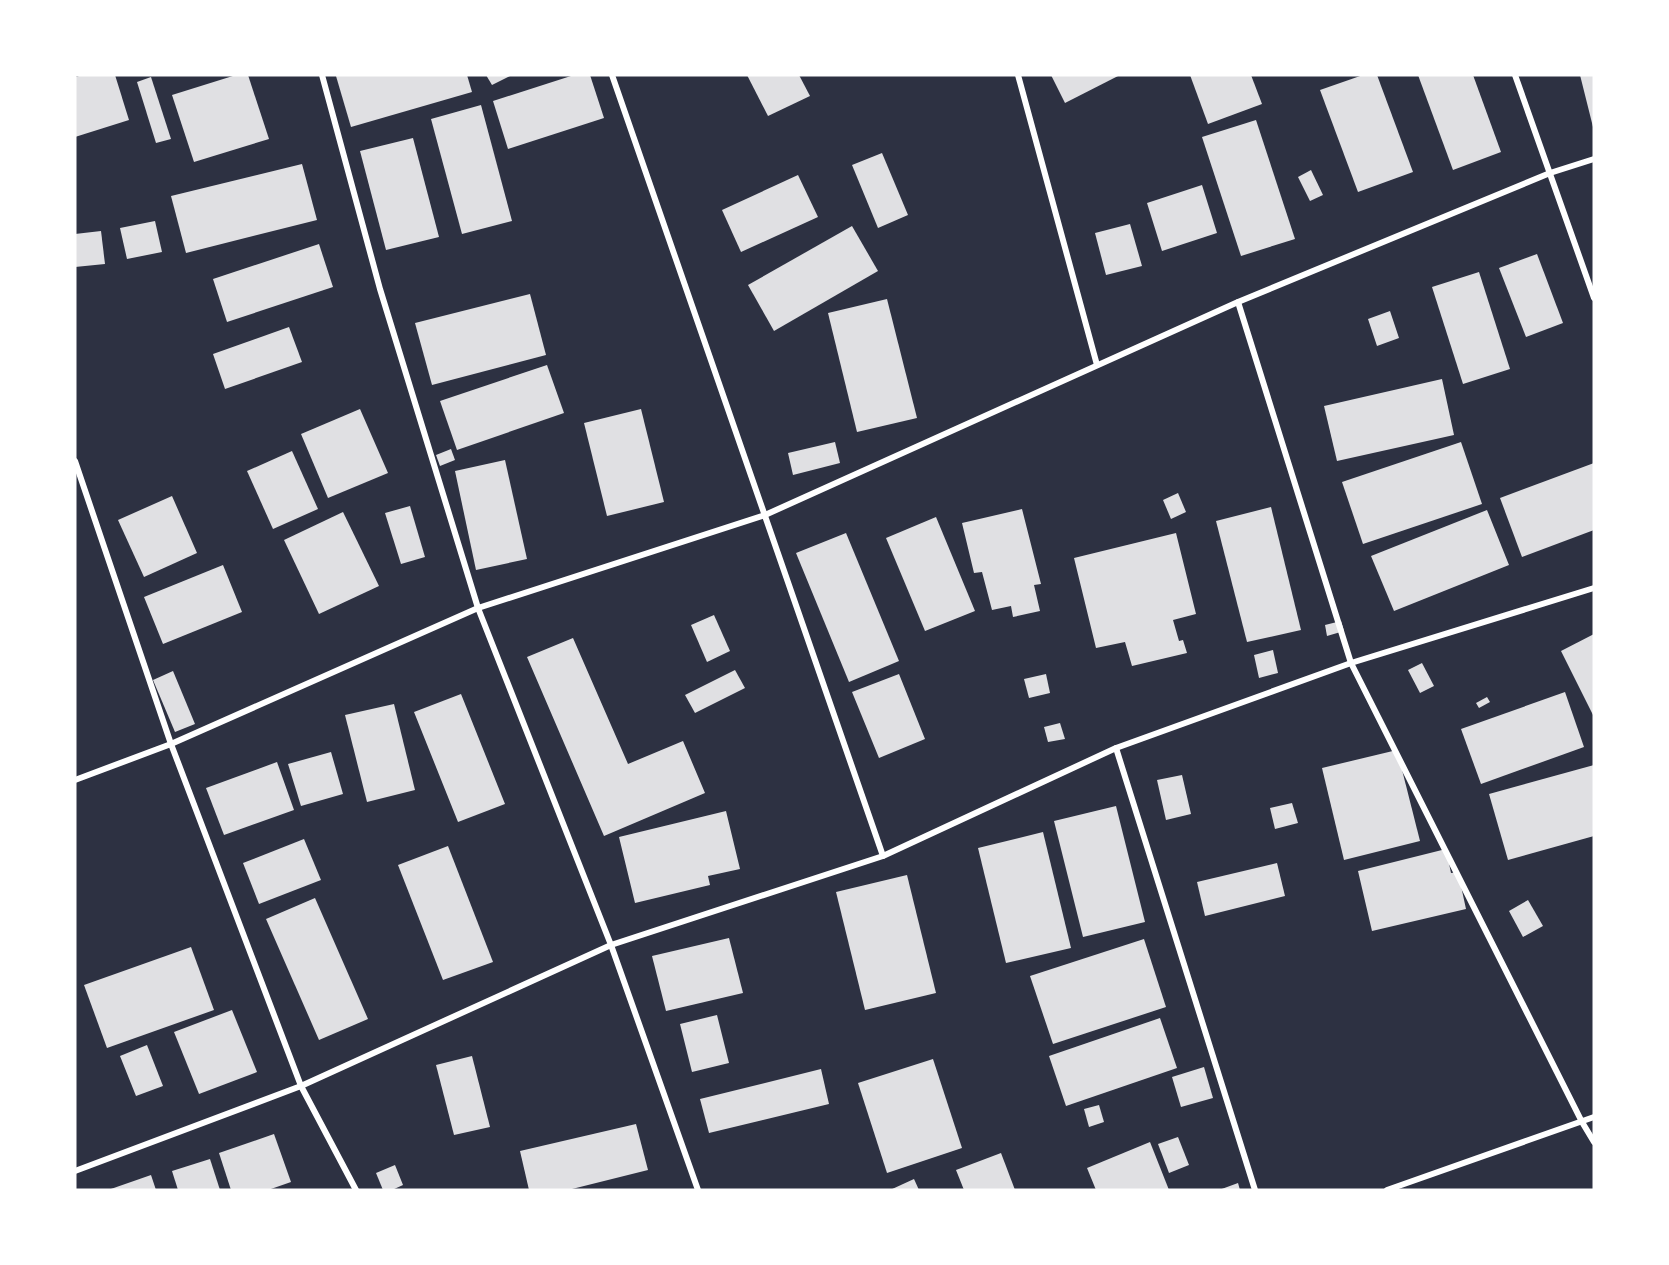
<svg xmlns="http://www.w3.org/2000/svg" width="1669" height="1265" font-family="Karla,sans-serif">
<rect width="100%" height="100%" fill="#2d3142"/>
<!-- building -->
<g fill="#e0e0e3">
<path d="M83 75H115L129 120 75 137V77Z"/>
<path d="M236 75H248L269 139 194 162 172 95Z"/>
<path d="M339 75H467L472 92 351 127 336 76Z"/>
<path d="M486 75H512L492 85Z"/>
<path d="M574 75H590L604 118 508 149 493 101Z"/>
<path d="M747 75H799L810 96 768 116Z"/>
<path d="M1051 75H1120L1065 103Z"/>
<path d="M1190 75H1251L1262 104 1208 124Z"/>
<path d="M1363 75H1377L1413 172 1358 192 1320 90Z"/>
<path d="M1418 75H1473L1501 152 1453 170Z"/>
<path d="M1580 75H1594V127H1593Z"/>
<path d="M151 77 171 139 156 143 137 82Z"/>
<path d="M481 105 512 221 462 234 431 119Z"/>
<path d="M1256 120 1295 239 1241 256 1202 137Z"/>
<path d="M413 138 439 237 386 250 360 151Z"/>
<path d="M882 153 908 215 878 228 852 165Z"/>
<path d="M302 164 317 220 186 253 171 196Z"/>
<path d="M1311 170 1323 195 1310 201 1298 177Z"/>
<path d="M798 175 818 217 741 252 722 210Z"/>
<path d="M1202 185 1217 233 1162 251 1147 203Z"/>
<path d="M155 221 162 252 127 259 120 228Z"/>
<path d="M1130 224 1142 266 1106 275 1095 233Z"/>
<path d="M852 226 878 271 774 331 748 285Z"/>
<path d="M101 231 105 264 75 267V234Z"/>
<path d="M319 244 333 287 227 322 213 279Z"/>
<path d="M1537 254 1563 323 1526 337 1499 268Z"/>
<path d="M1479 272 1510 369 1463 384 1432 287Z"/>
<path d="M530 294 546 355 432 385 415 323Z"/>
<path d="M887 299 917 418 857 432 828 313Z"/>
<path d="M1390 311 1399 338 1377 346 1368 319Z"/>
<path d="M289 327 302 362 225 389 213 354Z"/>
<path d="M547 365 564 413 457 450 440 401Z"/>
<path d="M1442 379 1454 435 1337 461 1324 406Z"/>
<path d="M360 409 388 473 328 498 301 434Z"/>
<path d="M641 409 664 502 607 516 584 423Z"/>
<path d="M835 442 840 463 793 475 788 453Z"/>
<path d="M1461 442 1482 504 1363 544 1342 482Z"/>
<path d="M451 449 455 460 440 466 436 455Z"/>
<path d="M292 451 318 509 273 529 247 471Z"/>
<path d="M505 460 527 559 476 570 455 471Z"/>
<path d="M1594 463V530L1522 557 1500 498Z"/>
<path d="M1178 493 1186 512 1171 519 1163 500Z"/>
<path d="M172 496 197 553 144 577 118 520Z"/>
<path d="M410 506 425 557 401 564 385 513Z"/>
<path d="M1271 507 1301 630 1247 642 1216 521Z"/>
<path d="M1022 509 1041 584 1034 585 1040 611 1013 617 1011 606 992 610 982 572 974 573 962 523Z"/>
<path d="M1487 510 1509 565 1394 611 1371 556Z"/>
<path d="M343 512 379 586 319 614 284 540Z"/>
<path d="M936 517 975 611 925 631 886 538Z"/>
<path d="M846 533 899 661 849 682 796 553Z"/>
<path d="M1176 533 1196 614 1173 620 1179 641 1183 640 1187 653 1132 666 1125 642 1096 648 1074 558Z"/>
<path d="M223 565 242 612 163 644 144 597Z"/>
<path d="M714 615 730 651 707 662 691 625Z"/>
<path d="M1341 621 1344 631 1327 636 1325 625Z"/>
<path d="M1594 634V717L1561 651Z"/>
<path d="M573 638 628 764 683 741 705 793 604 836 527 657Z"/>
<path d="M1273 650 1278 673 1259 678 1254 655Z"/>
<path d="M1422 663 1434 686 1420 693 1408 670Z"/>
<path d="M735 670 745 688 695 713 685 695Z"/>
<path d="M173 671 195 724 175 732 153 680Z"/>
<path d="M899 674 925 739 879 758 852 692Z"/>
<path d="M1046 674 1050 693 1029 698 1024 679Z"/>
<path d="M1565 692 1584 747 1481 784 1461 729Z"/>
<path d="M461 694 505 804 458 822 414 712Z"/>
<path d="M1487 697 1490 702 1479 708 1476 703Z"/>
<path d="M394 704 415 790 367 802 345 715Z"/>
<path d="M1060 723 1065 739 1048 742 1044 727Z"/>
<path d="M1397 750 1420 841 1344 860 1322 768Z"/>
<path d="M331 752 343 794 301 806 288 764Z"/>
<path d="M277 762 294 810 224 835 206 788Z"/>
<path d="M1594 765V836L1508 860 1489 794Z"/>
<path d="M1182 775 1191 814 1166 820 1157 780Z"/>
<path d="M1292 803 1298 823 1275 829 1270 808Z"/>
<path d="M1116 806 1145 922 1083 937 1054 821Z"/>
<path d="M726 811 740 869 708 876 710 885 635 903 619 837Z"/>
<path d="M1043 832 1071 948 1006 963 978 848Z"/>
<path d="M304 839 321 880 259 904 243 863Z"/>
<path d="M448 846 493 962 443 980 398 865Z"/>
<path d="M1446 849 1451 873 1458 872 1466 909 1372 931 1358 871Z"/>
<path d="M1277 863 1285 896 1205 916 1197 882Z"/>
<path d="M907 875 936 993 865 1010 836 892Z"/>
<path d="M315 898 368 1019 319 1040 266 919Z"/>
<path d="M1528 900 1543 926 1523 937 1509 911Z"/>
<path d="M729 938 743 993 666 1011 652 956Z"/>
<path d="M1144 939 1166 1007 1053 1044 1030 976Z"/>
<path d="M191 947 214 1010 107 1048 84 985Z"/>
<path d="M232 1010 257 1072 199 1094 174 1032Z"/>
<path d="M717 1015 729 1063 692 1072 680 1024Z"/>
<path d="M1160 1018 1177 1068 1066 1106 1049 1056Z"/>
<path d="M147 1045 163 1086 136 1096 120 1056Z"/>
<path d="M472 1056 490 1127 454 1135 436 1065Z"/>
<path d="M933 1059 962 1148 887 1173 858 1083Z"/>
<path d="M1204 1067 1213 1098 1181 1107 1172 1077Z"/>
<path d="M821 1069 829 1104 709 1133 700 1099Z"/>
<path d="M1099 1105 1104 1122 1089 1127 1084 1109Z"/>
<path d="M636 1124 648 1170 568 1190H529L520 1151Z"/>
<path d="M274 1134 291 1182 268 1190H231L219 1153Z"/>
<path d="M1178 1137 1189 1165 1169 1173 1158 1144Z"/>
<path d="M1150 1142 1169 1190H1096L1087 1168Z"/>
<path d="M1001 1153 1015 1190H964L956 1170Z"/>
<path d="M210 1159 220 1190H178L172 1171Z"/>
<path d="M395 1165 403 1185 392 1190H383L376 1173Z"/>
<path d="M151 1175 156 1190H108Z"/>
<path d="M914 1179 919 1190H890Z"/>
<path d="M1238 1183 1240 1190H1219Z"/>
</g>
<g fill="none" stroke-linecap="round" stroke-linejoin="round">
<!-- minor -->
<g stroke="#fff" stroke-width="6">
<path d="M322 75 380 289 478 608 611 945 698 1190"/>
<path d="M612 75 883 856"/>
<path d="M1018 75 1097 365"/>
<path d="M1515 75 1594 298"/>
<path d="M1238 302 1351 663 1582 1122 1594 1142"/>
<path d="M75 461 171 744 301 1086 356 1190"/>
<path d="M1116 748 1255 1190"/>
<path d="M75 780 171 744 478 608 765 515 1238 302 1550 173 1594 159"/>
<path d="M75 1171 301 1086 611 945 883 856 1116 748 1351 663 1594 588"/>
<path d="M1387 1190 1594 1117"/>
</g>
</g>
<!-- border -->
<rect width="1669" height="1265" fill="none" stroke="#ffffff" stroke-width="153"/>
</svg>
